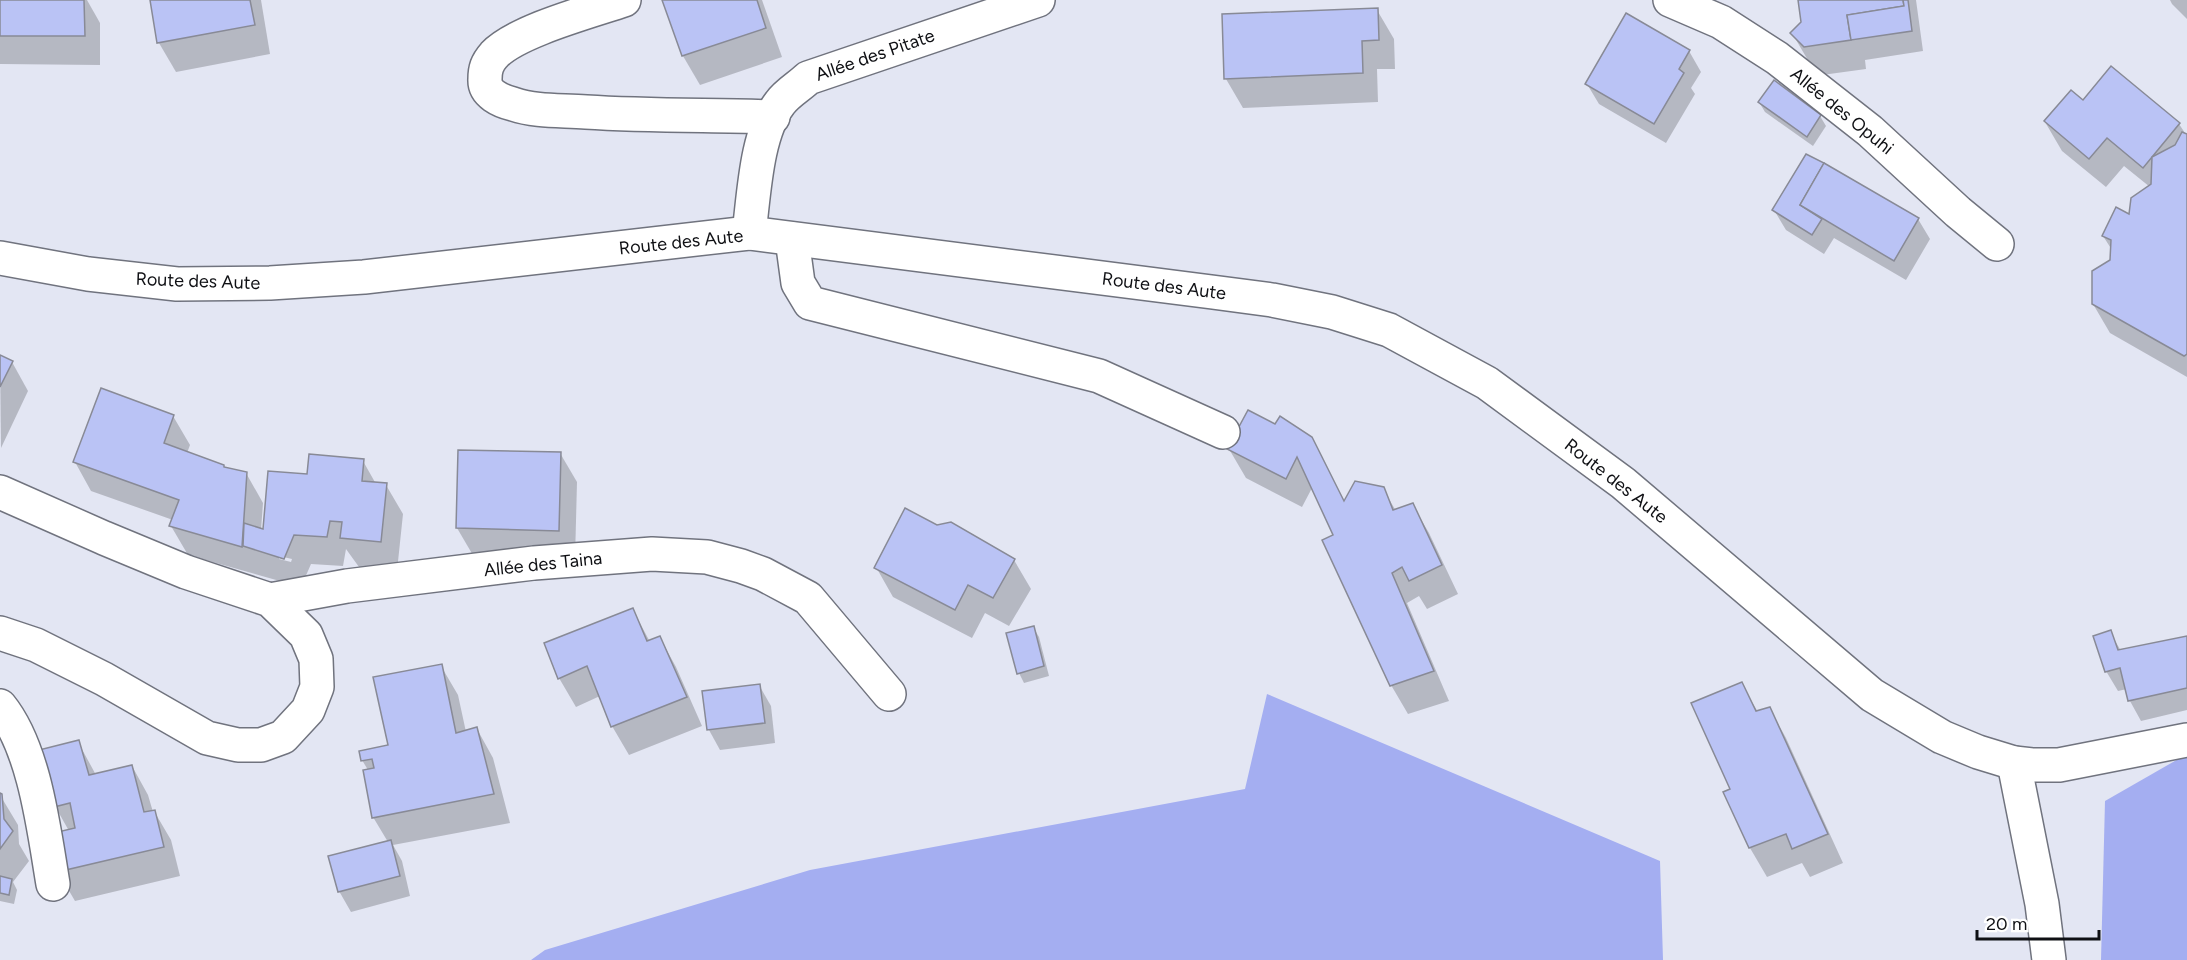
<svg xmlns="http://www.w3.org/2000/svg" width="2187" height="960" font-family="Figtree,sans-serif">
<rect width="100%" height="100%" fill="#e3e6f3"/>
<!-- green -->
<g fill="#a4aef1">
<path d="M1267 694 1660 861 1663 960H531L545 950 810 870 1245 789Z"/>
<path d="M2187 754V960H2101L2105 801Z"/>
</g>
<!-- shadow -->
<g fill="#0003" fill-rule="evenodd">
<path d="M0 0H87L100 23V65L0 64Z"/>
<path d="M151 0H261L270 54 176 72 159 43Z"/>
<path d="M664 0H762L782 57 700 85 683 56Z"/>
<path d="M1800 0H1916L1923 51 1865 60 1866 69 1822 75 1809 62 1792 33 1803 23Z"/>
<path d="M2170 0H2187V19L2172 4Z"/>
<path d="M1377 10 1394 39 1395 69H1377L1378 102 1243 108 1226 79Z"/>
<path d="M1689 51 1701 72 1691 88 1695 94 1666 143 1599 104 1587 84Z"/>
<path d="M1759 102 1820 116 1826 126 1813 146 1765 112Z"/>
<path d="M2084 102 2179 124 2187 136V377L2110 333 2093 304 2111 261 2112 250 2103 236 2131 217 2150 187 2124 166 2106 187 2062 151 2045 122Z"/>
<path d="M1806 156 1918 219 1930 239 1906 280 1834 238 1824 254 1786 230 1774 210Z"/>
<path d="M0 356 12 362 28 391 1 448Z"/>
<path d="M173 416 190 445 187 453 225 469 246 473 263 503 261 530 264 531 309 476 363 461 376 484 386 485 403 514 397 571 359 567 346 549 343 566 311 564 301 587 188 555 171 526 173 520 91 491 75 462ZM279 556 292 559 291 562 279 559Z"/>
<path d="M1275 426 1311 438 1345 502 1383 489 1396 511 1412 504 1429 533 1458 594 1427 609 1419 596 1407 603 1449 701 1408 714 1391 685 1335 536 1312 488 1302 507 1246 478 1229 449Z"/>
<path d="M560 453 577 482 575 560 474 557 457 528Z"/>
<path d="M937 526 1014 560 1031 589 1009 626 985 613 972 638 893 597 876 567Z"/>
<path d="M633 610 650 642 660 638 676 667 702 726 629 755 612 726 600 696 576 707 559 678Z"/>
<path d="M1033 627 1039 637 1049 676 1024 683 1019 673Z"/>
<path d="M2110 632 2121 651 2187 638V710L2141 721 2130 701 2127 689 2118 691 2106 671Z"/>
<path d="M441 666 458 695 466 732 477 729 493 758 510 823 393 845 402 861 410 896 351 912 339 891 388 842 373 817 368 770 362 760 389 746Z"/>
<path d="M1741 684 1758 712 1770 709 1786 738 1843 863 1810 877 1802 863 1767 877 1750 848 1725 793 1732 790Z"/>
<path d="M759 685 771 706 775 743 720 750 709 730 704 692Z"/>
<path d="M78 742 96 775 132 766 148 795 153 812 154 811 171 840 180 876 75 901 58 872 69 831 55 806Z"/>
<path d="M0 795 18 825 19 844 29 861 13 882 17 890 14 904 0 901Z"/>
</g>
<!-- building -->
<g fill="#bac3f5" stroke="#888a96" stroke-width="1.5">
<path d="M0 0H84L85 36H0Z"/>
<path d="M150 0H250L255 25 157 43Z"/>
<path d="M662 0H757L766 28 682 56Z"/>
<path d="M1798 0H1903L1904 6 1847 15 1851 40 1804 47 1790 33 1801 22Z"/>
<path d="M1903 0H1908L1912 31 1851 40 1847 15 1904 6Z"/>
<path d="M1378 8 1379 40 1362 41 1363 73 1224 79 1222 14Z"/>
<path d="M1626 13 1690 50 1679 69 1684 73 1654 124 1585 84Z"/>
<path d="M2111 66 2180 123 2143 168 2107 138 2089 159 2044 121 2071 90 2083 100Z"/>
<path d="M1774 80 1821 115 1807 137 1758 102Z"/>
<path d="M2182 132 2187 134V354L2184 356 2092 304V271L2110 260 2111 240 2102 236 2116 207 2129 214 2131 198 2151 184 2152 157 2175 145Z"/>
<path d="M1806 154 1824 163 1800 205 1822 219 1812 235 1772 210Z"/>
<path d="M1824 163 1919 218 1894 261 1800 205Z"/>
<path d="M0 355 13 361 0 387Z"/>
<path d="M101 388 174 415 164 443 224 465V467L247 472 242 547 169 526 179 500 73 462Z"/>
<path d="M1248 410 1275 424 1280 416 1312 437 1344 501 1355 481 1384 487 1393 510 1413 503 1442 565 1409 581 1402 567 1392 573 1434 671 1390 686 1322 540 1333 535 1297 457 1286 479 1227 449Z"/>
<path d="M458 450 561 452 559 531 456 528Z"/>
<path d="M309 454 364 459 362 481 387 483 381 542 340 538 342 522 330 521 327 537 294 535 284 559 243 546 244 523 263 529 268 471 307 474Z"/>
<path d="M905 508 937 525 951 522 1015 559 993 598 968 585 955 610 874 568Z"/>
<path d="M633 608 647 641 660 636 687 697 611 727 587 666 558 679 544 643Z"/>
<path d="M1034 626 1044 666 1017 674 1006 633Z"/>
<path d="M2111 630 2118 650 2187 636V688L2128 701 2120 668 2105 672 2093 636Z"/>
<path d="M442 664 456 733 477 727 494 794 372 818 363 770 374 768 372 759 361 761 359 751 388 745 373 677Z"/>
<path d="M1742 682 1756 711 1770 707 1828 834 1792 849 1786 834 1749 848 1723 792 1730 789 1691 703Z"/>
<path d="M760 684 765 723 707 730 702 691Z"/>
<path d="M79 740 89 775 132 765 144 812 155 810 164 847 57 872 49 834 75 828 70 803 54 807 39 750Z"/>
<path d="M0 793 2 794 4 819 13 831 0 849Z"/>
<path d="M391 840 400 876 338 892 328 856Z"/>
<path d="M0 876 12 879 9 895 0 893Z"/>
</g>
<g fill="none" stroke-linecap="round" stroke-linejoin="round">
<defs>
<g id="minor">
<path d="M624 0C592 11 516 31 494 55 487 63 485 69 485 79 484 94 501 101 513 104 536 112 562 110 586 112 648 116 711 115 773 117"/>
<path d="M1670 0 1721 22 1777 58 1870 131 1958 212 1997 244"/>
<path d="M749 233C754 195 756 134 780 103 787 93 800 86 808 78L1038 0"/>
<path d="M792 239 798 283 810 303 1099 376 1223 432"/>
<path d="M0 258 88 274 177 284 270 283 364 277 749 233 1212 292 1272 300 1332 312 1389 330 1487 383 1623 483 1872 695 1942 737 1978 752 2014 763 2032 765H2059L2187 740"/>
<path d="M0 492 104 538 186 572 270 600 306 635 316 659 317 687 308 710 283 737 261 745H238L207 738 104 679 36 645 0 633"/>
<path d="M270 600 347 586 534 563 652 554 707 557 741 566 763 574 808 598 889 694"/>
<path d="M0 706C35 749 44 831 53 884"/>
<path d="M2014 763 2042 904 2049 960"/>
</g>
</defs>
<!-- minor casing -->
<use href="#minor" stroke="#70737e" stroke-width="36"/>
<!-- minor -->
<use href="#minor" stroke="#fff" stroke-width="33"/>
</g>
<g text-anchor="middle" stroke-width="6" stroke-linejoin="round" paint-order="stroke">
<!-- street labels -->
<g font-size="18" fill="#0f1014" stroke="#fff">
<text transform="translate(875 55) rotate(-19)" y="6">Allée des Pitate</text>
<text transform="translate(1842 111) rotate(39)" y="6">Allée des Opuhi</text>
<text transform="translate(681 242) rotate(-6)" y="6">Route des Aute</text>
<text transform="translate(198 281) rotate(2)" y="6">Route des Aute</text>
<text transform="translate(1164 286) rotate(7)" y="6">Route des Aute</text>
<text transform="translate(1616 481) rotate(38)" y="6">Route des Aute</text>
<text transform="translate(543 564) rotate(-6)" y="6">Allée des Taina</text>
</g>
</g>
<!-- scale -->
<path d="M1977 930v9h122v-9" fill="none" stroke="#0f1014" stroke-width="3"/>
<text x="1986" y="930" font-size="18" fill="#0f1014" stroke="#ffffff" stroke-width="4.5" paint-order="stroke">20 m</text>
</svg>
